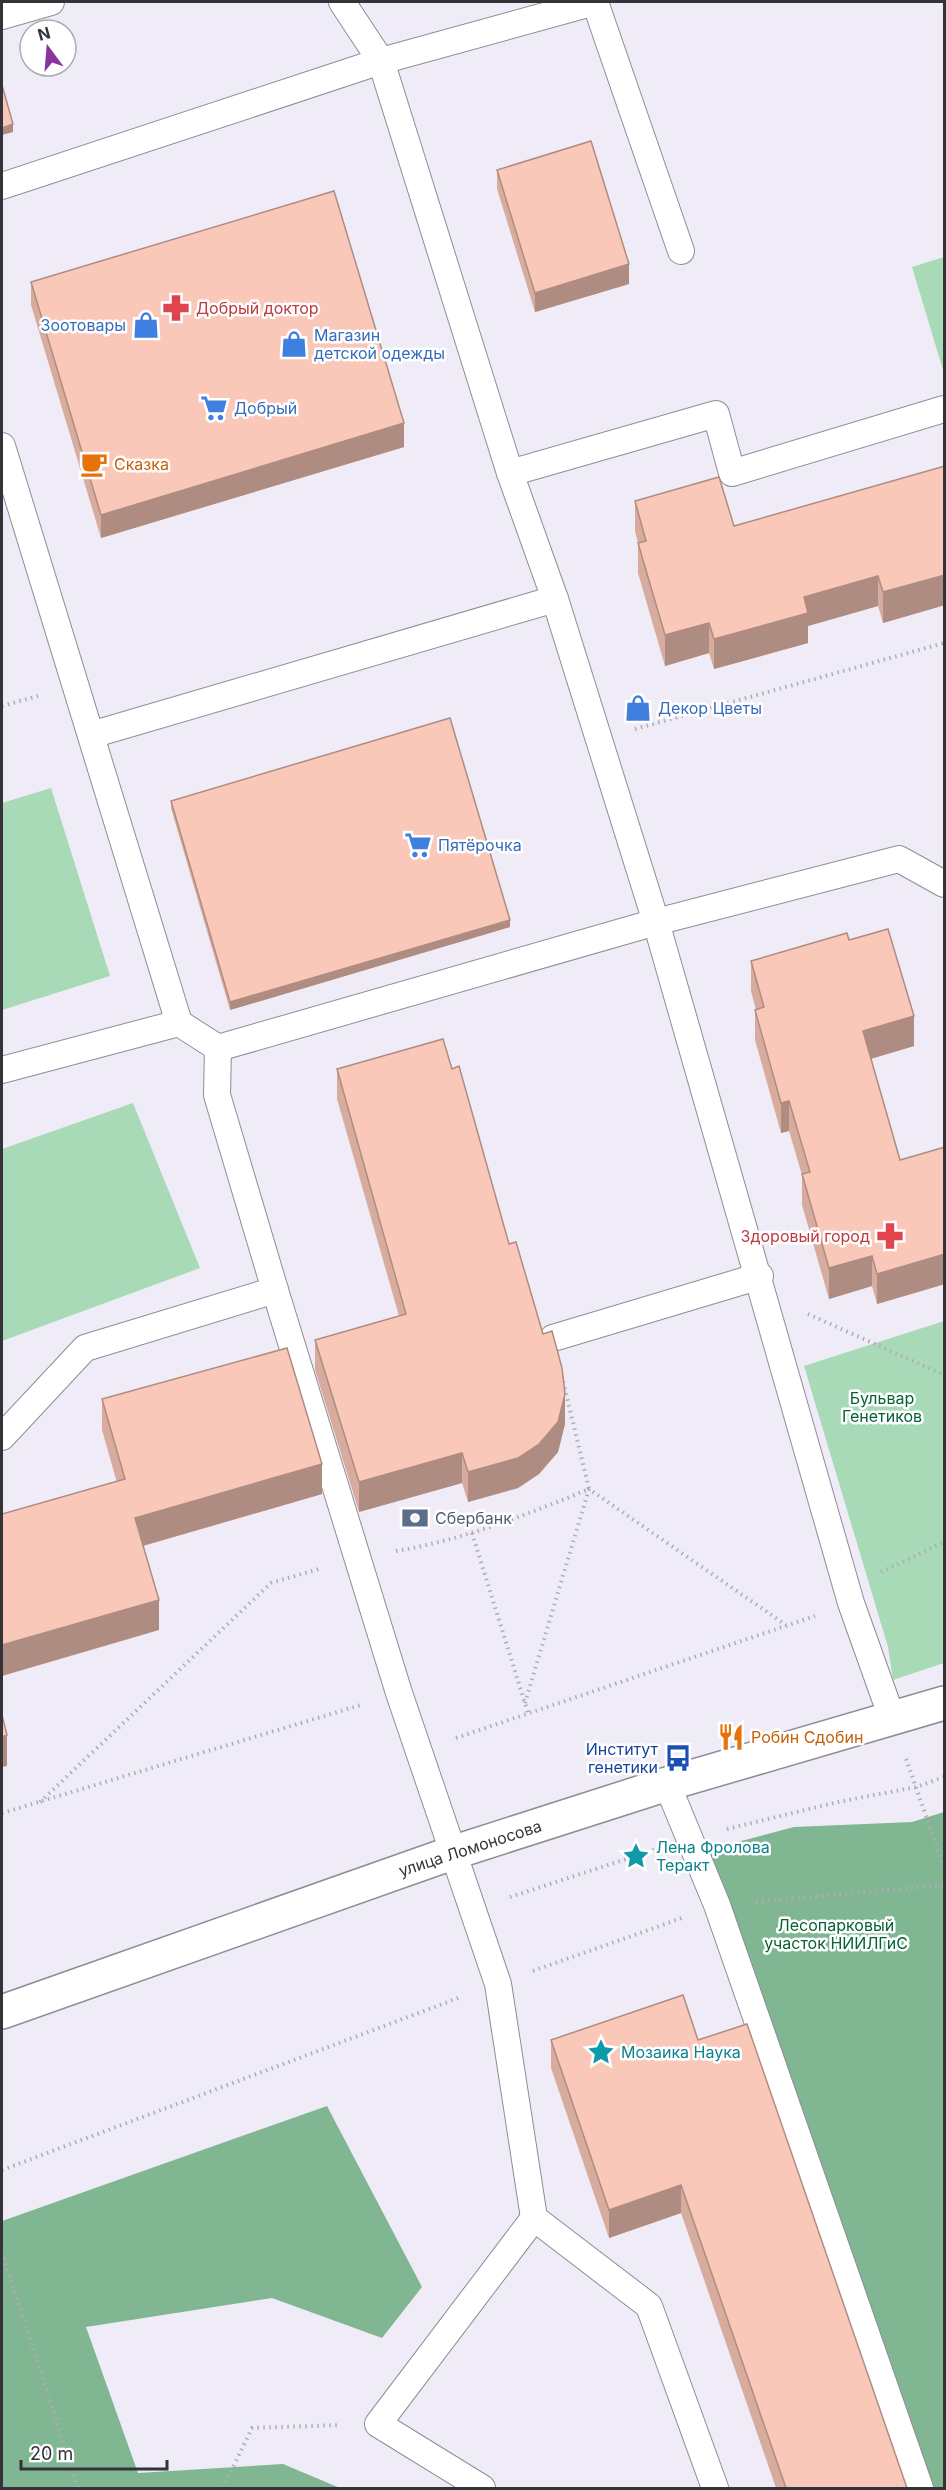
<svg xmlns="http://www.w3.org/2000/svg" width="946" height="2490" font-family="Inter,sans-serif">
<rect width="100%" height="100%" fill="#efecf8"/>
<!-- green -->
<g fill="#a8dab7">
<path d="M944 257V370H943L912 267Z"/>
<path d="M51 788 110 976 2 1010V803Z"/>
<path d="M133 1103 200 1268 2 1341V1149Z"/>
<path d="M944 1321V1663L893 1680 888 1647 804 1366Z"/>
</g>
<!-- forest -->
<g fill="#81b692">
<path d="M944 1812V2488H906L692 1854 794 1827 912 1822Z"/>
<path d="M327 2106 422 2287 382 2338 272 2298 86 2327 138 2473 283 2464 340 2488H2V2221Z"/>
</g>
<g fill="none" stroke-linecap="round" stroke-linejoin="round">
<defs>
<g id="service">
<path d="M342 2 381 61 510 473 555 599 656 922 851 1603 892 1718"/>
<path d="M595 2 681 251"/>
<path d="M2 16 51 2"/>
<path d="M2 186 381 61 595 2"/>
<path d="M2 446 179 1023 218 1048 656 922 899 859 944 884"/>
<path d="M510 473 716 414 732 473 944 409"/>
<path d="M91 735 555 599"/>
<path d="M2 1070 179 1023"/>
<path d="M275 1290 399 1693 498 1984 534 2218 649 2306 715 2488"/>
<path d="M553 1338 760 1276"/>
<path d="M2 1437 85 1348 275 1290 217 1095 218 1048"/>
<path d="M667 1784 717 1905 920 2488"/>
<path d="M482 2488 378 2424 534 2218"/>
</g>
<path id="secondary" d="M2 2012 452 1853 667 1784 944 1703"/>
</defs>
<!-- service casing -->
<use href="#service" stroke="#8f8c97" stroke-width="28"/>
<!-- secondary casing -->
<use href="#secondary" stroke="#8f8c97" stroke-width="36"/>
<!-- path -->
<g stroke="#aeacb6" stroke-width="4" stroke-dasharray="1.5 4.5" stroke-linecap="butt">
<path d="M2 706 38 696"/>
<path d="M635 729 944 643"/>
<path d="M808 1314 944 1375"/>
<path d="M472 1533 528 1713"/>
<path d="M396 1551C463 1540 526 1515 589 1489L562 1377"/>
<path d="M881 1572 944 1542"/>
<path d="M525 1703 589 1489 786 1625"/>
<path d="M456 1738 815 1616"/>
<path d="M906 1759 944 1867"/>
<path d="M40 1802 271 1583 322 1568"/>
<path d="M2 1813 364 1704"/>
<path d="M727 1829 838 1802 916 1787 944 1777"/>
<path d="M510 1897 654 1850"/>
<path d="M756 1902 944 1885"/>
<path d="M533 1971 682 1918"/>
<path d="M2 2170 461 1997"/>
<path d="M2 2252 78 2488"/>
<path d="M223 2488 252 2428 341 2425"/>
</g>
<!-- service -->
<use href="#service" stroke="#fff" stroke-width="26"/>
<!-- secondary -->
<use href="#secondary" stroke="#fff" stroke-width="33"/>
</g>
<!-- wall -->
<g fill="#d7ac9e">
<path d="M497 170 629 284 535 312 497 189Z"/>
<path d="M31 282 404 447 101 538 31 305Z"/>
<path d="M945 466V605L883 623 878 606 808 626V643L714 669 709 653 665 666 638 573V543L635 531V501L734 526Z"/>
<path d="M171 801 510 927 230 1010 171 808Z"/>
<path d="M849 940 914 1046 871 1059 900 1160 945 1147V1284L877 1304 872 1286 829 1299 802 1205V1175L789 1131 781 1133 755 1040V1010H756L751 991V961Z"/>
<path d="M337 1069H452L509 1244 565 1424 558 1452 539 1474 518 1488 468 1502 462 1483 359 1512 315 1370V1340L399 1316 337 1099Z"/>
<path d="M102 1399 322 1494 143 1546 159 1630 102 1430Z"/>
<path d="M551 2040H698L907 2488H776L681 2213 609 2238 551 2068Z"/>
</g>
<!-- shaded-wall -->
<g fill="#af8c81">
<path d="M13 124V132L2 135V128Z"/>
<path d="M629 264V284L535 312V293Z"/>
<path d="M404 423V447L101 538V515Z"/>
<path d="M945 575V605L883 623V592Z"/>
<path d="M878 576V606L808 626V643L714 669V639L804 597Z"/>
<path d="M709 623V653L665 666V635Z"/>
<path d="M510 920V927L230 1010V1002Z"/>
<path d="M914 1016V1046L863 1061V1031Z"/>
<path d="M789 1101V1131L781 1133V1103Z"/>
<path d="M945 1254V1284L877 1304V1274Z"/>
<path d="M872 1256V1286L829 1299V1268Z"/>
<path d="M565 1394V1424L558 1452 539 1474 518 1488 468 1502V1472Z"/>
<path d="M462 1453V1483L359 1512V1482Z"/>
<path d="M322 1464V1494L135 1548V1518Z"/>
<path d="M159 1600V1630L2 1676V1645Z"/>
<path d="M7 1735V1766L2 1767V1737Z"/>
<path d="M681 2185V2213L609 2238V2210Z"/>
</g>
<!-- building -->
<g fill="#fac8b8" stroke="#af8c81" stroke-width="1.5">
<path d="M2 85 13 124 2 128Z"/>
<path d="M591 141 629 264 535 293 497 170Z"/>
<path d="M334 191 404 423 101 515 31 282Z"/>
<path d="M945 466V575L883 592 878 576 804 597 808 613 714 639 709 623 665 635 638 543 646 541 635 501 719 477 734 526Z"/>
<path d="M450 718 510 920 230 1002 171 801Z"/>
<path d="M888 929 914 1016 863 1031 900 1160 945 1147V1254L877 1274 872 1256 829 1268 802 1174 810 1172 789 1101 781 1103 755 1010 764 1007 751 961 847 933 849 940Z"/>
<path d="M443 1039 452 1069 459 1066 509 1244 516 1242 543 1334 552 1331 562 1368 565 1394 558 1422 539 1444 518 1458 468 1472 462 1453 359 1482 315 1340 406 1314 337 1069Z"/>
<path d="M287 1348 322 1464 135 1518 159 1600 2 1645V1514L125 1479 102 1399Z"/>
<path d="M2 1715 7 1735 2 1737Z"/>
<path d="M683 1995 698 2040 747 2024 907 2488H786L681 2185 609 2210 551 2040Z"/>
</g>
<!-- icons -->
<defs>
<symbol id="pharmacy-bare" viewBox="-9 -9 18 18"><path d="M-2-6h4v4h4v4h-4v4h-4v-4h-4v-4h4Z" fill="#e0444e" stroke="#fff" stroke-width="2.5" paint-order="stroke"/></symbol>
<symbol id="shop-bare" viewBox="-9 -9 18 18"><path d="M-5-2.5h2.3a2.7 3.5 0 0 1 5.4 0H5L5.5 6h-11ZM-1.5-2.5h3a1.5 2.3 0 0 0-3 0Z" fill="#3f7fe0" stroke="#fff" stroke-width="2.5" paint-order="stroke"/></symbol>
<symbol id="supermarket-bare" viewBox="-9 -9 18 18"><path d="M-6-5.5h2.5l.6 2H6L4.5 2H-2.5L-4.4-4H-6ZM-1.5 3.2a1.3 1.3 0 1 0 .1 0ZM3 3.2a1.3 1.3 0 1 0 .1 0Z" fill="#3f7fe0" stroke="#fff" stroke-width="2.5" paint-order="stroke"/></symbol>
<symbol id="cafe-bare" viewBox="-9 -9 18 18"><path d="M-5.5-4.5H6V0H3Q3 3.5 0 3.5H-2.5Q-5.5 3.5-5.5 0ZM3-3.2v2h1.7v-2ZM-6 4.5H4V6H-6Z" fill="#e8710a" stroke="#fff" stroke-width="2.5" paint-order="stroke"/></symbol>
<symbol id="bank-bare" viewBox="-9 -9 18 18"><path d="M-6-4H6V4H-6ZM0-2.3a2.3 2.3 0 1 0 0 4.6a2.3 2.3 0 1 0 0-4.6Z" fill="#5c6f8a" stroke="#fff" stroke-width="2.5" paint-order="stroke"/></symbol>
<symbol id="restaurant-bare" viewBox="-9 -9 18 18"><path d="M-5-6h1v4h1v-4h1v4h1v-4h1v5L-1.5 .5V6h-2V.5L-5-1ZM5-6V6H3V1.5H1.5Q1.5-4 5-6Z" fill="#e8710a" stroke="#fff" stroke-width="2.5" paint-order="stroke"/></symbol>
<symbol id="bus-bare" viewBox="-9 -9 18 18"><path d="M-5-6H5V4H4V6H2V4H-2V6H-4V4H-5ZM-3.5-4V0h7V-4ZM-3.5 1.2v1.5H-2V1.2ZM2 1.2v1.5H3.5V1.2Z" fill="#1a4fb4" stroke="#fff" stroke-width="2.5" paint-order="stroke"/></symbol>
<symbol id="sight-bare" viewBox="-9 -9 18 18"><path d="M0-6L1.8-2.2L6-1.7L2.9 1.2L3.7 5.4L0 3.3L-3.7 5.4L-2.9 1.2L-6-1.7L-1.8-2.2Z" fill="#0f9aa8" stroke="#fff" stroke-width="2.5" paint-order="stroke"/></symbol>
</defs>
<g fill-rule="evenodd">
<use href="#pharmacy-bare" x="157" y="289" width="38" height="38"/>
<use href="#shop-bare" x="127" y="306" width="38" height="38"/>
<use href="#shop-bare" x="275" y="325" width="38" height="38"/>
<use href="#supermarket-bare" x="195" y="389" width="38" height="38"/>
<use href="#cafe-bare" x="75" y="445" width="38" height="38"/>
<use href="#shop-bare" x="619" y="689" width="38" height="38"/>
<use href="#supermarket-bare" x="399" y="826" width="38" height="38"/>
<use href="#pharmacy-bare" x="871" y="1217" width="38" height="38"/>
<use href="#bank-bare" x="396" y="1499" width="38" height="38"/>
<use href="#restaurant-bare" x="712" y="1718" width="38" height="38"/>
<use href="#bus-bare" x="659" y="1739" width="38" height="38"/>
<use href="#sight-bare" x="617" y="1837" width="38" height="38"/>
<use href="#sight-bare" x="582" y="2033" width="38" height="38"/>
</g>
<g text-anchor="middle" stroke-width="5" stroke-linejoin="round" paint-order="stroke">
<!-- health labels -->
<g font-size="16" fill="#be3a42" stroke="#fff" text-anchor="start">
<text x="196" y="314">Добрый доктор</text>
<text x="870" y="1242" text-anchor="end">Здоровый город</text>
</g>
<!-- shop labels -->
<g font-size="16" fill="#366cbe" stroke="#fff" text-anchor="start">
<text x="126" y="331" text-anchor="end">Зоотовары</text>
<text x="314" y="341">Магазин<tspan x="314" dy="18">детской одежды</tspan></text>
<text x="234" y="414">Добрый</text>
<text x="658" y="714">Декор Цветы</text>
<text x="438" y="851">Пятёрочка</text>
</g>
<!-- food labels -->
<g font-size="16" fill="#c56008" stroke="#fff" text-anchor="start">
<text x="114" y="470">Сказка</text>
<text x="751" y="1743">Робин Сдобин</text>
</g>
<!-- park labels -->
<g font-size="16" fill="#066135" stroke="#fff">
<text x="882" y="1404">Бульвар<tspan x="882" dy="18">Генетиков</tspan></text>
<text x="836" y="1931">Лесопарковый<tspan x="836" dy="18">участок НИИЛГиС</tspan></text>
</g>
<!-- service labels -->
<g font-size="16" fill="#4e5e75" stroke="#fff" text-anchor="start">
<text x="435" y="1524">Сбербанк</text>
</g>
<!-- transit labels -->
<g font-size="16" fill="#164399" stroke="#fff" text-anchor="end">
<text x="658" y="1755">Институт<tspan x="658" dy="18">генетики</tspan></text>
</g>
<!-- culture labels -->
<g font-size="16" fill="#0d838f" stroke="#fff" text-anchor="start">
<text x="656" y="1853">Лена Фролова<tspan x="656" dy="18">Теракт</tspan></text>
<text x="621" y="2058">Мозаика Наука</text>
</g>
<!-- street labels -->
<g font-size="16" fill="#343338" stroke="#fff">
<text transform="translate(470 1848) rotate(-18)" y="6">улица Ломоносова</text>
</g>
</g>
<!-- border -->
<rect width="946" height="2490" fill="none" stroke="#343338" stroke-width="6"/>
<!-- north arrow -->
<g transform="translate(48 48) rotate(344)"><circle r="28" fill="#ffffff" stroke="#aeadaf" stroke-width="1.5"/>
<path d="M0-4.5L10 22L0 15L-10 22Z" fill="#8b33a0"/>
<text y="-9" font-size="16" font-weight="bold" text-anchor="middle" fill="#343338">N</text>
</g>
<!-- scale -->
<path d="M21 2460v9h146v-9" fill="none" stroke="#343338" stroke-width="3"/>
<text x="30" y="2460" font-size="18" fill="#343338" stroke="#ffffff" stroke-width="4.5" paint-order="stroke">20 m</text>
</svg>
